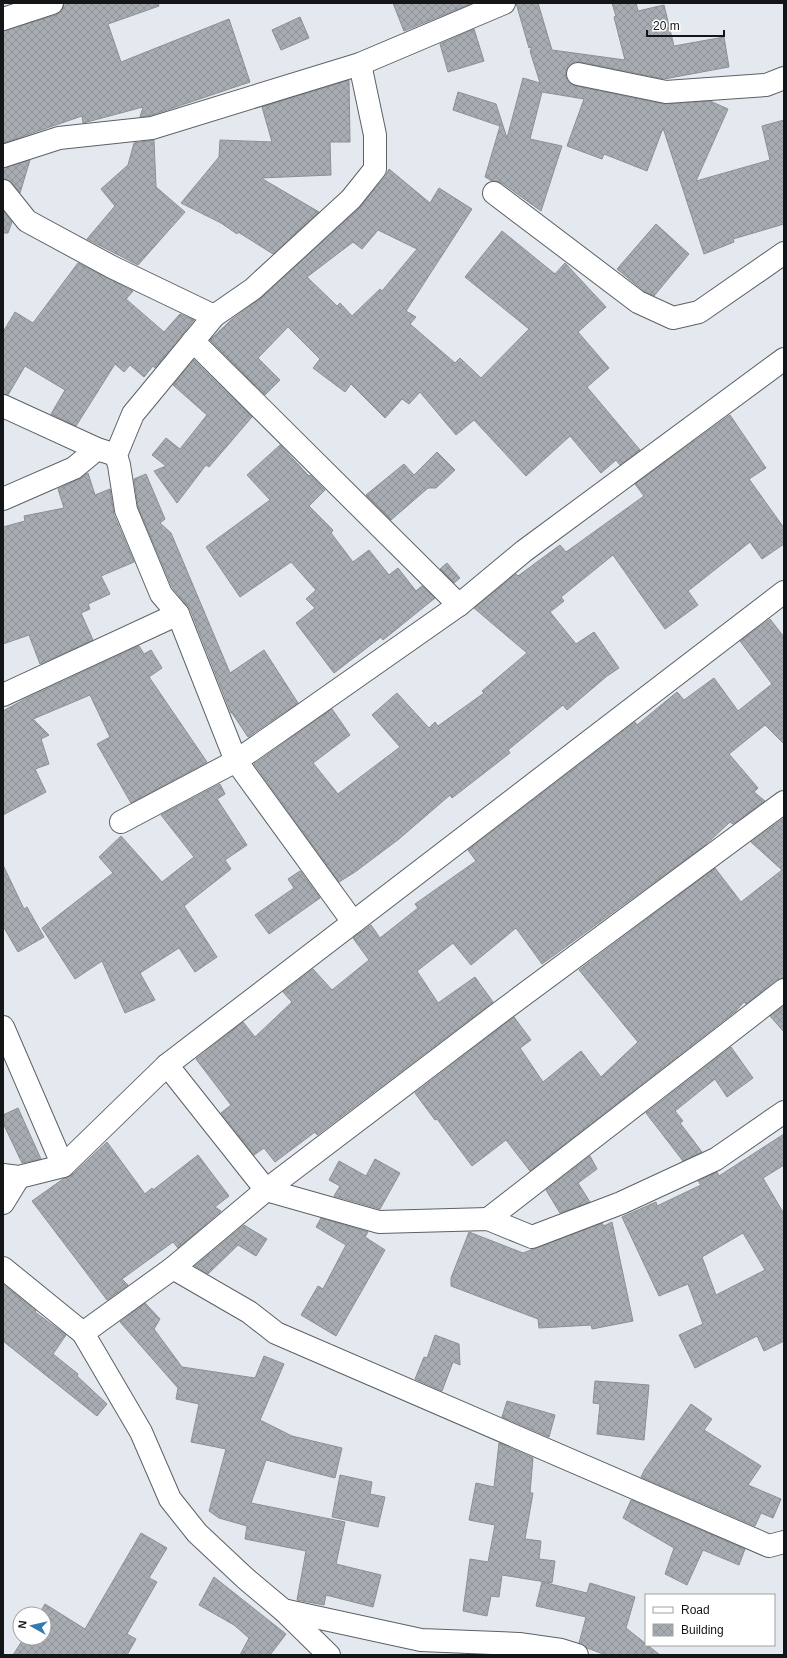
<svg xmlns="http://www.w3.org/2000/svg" width="787" height="1658" font-family="Arial,sans-serif">
<defs>
<pattern id="building-cross-hatch" width="8" height="8" patternUnits="userSpaceOnUse"><rect width="8" height="8" fill="#a7acb2"/><path d="M0 0l8 8M0 8l8-8" fill="none" stroke="#8f9398"/></pattern>
</defs>
<rect width="100%" height="100%" fill="#e4e9f0"/>
<!-- building -->
<g fill="url(#building-cross-hatch)" stroke="#8b9095" fill-rule="evenodd">
<path d="M64 3H158L159 6 108 24 121 62 229 19 250 82 149 116 140 117 143 107 87 122 83 123 82 116 3 143V31L56 15 62 11Z"/>
<path d="M393 3H470V4L404 31Z"/>
<path d="M516 3H538L552 50 625 60 614 17 616 16 612 3H636L638 11 664 5 674 46 724 37 729 67 664 79 580 62H574L568 66 566 71V78L569 83 576 86 664 104 710 101 728 109 696 181 770 160 762 126 784 120V224L733 239 734 242 704 254 663 128 647 171 604 154 602 159 567 146 584 99 542 92 530 139 562 146 541 211 502 183 496 181H492L485 177 500 126 453 110 458 92 496 104 507 138 523 78 540 83 530 51 532 47 529 48Z"/>
<path d="M300 17 309 38 281 50 272 30Z"/>
<path d="M474 29 484 61 448 72 440 44Z"/>
<path d="M349 80 350 142H330L331 175 261 178 319 212 273 254 238 232 237 234 221 223 181 203 219 157 220 140 272 142 262 107Z"/>
<path d="M154 140 156 187 185 212 138 265 87 239 115 206 101 189 128 165 134 143Z"/>
<path d="M30 160 20 193 12 183 8 180 3 179V168Z"/>
<path d="M389 169 430 203 439 188 472 209 406 311 416 317 410 324 455 363 460 358 481 378 529 329 465 277 502 231 555 274 565 263 606 307 578 332 609 368 587 387 640 450 620 465 616 460 601 473 570 436 526 476 474 420 456 435 420 392 409 404 402 399 385 418 351 384 345 392 313 368 320 359 288 327 258 358 280 380 265 395 210 340 231 320 261 298 359 208 385 177ZM378 230 417 249 382 291 380 289 352 316 340 303 337 306 307 277 353 242 362 249Z"/>
<path d="M3 211 12 222 8 233H3Z"/>
<path d="M656 224 689 254 654 296 644 291 617 269Z"/>
<path d="M78 263 133 291 126 299 164 332 180 314 194 320 155 368 153 366 144 377 130 365 124 372 115 364 76 426 51 414 65 390 25 366 8 395 3 394V332L15 312 33 323Z"/>
<path d="M194 360 252 417 209 467 206 465 177 503 154 471 166 466 152 455 166 438 180 449 207 415 173 385Z"/>
<path d="M730 415 766 468 749 479 784 528V544L762 559 750 542 688 591 698 605 665 629 613 555 561 597 564 601 550 612 576 644 594 632 619 668 607 676 567 710 563 705 508 750 510 753 452 798 450 795 399 839 355 872 339 882 254 764 332 709 350 735 313 763 338 794 400 747 372 715 397 693 429 728 435 722 438 726 484 693 482 691 527 653 474 608 516 574 518 576 560 545 566 552 644 496 635 484Z"/>
<path d="M280 445 309 476 310 475 325 490 309 506 333 530 331 533 353 562 369 550 389 575 398 568 416 591 422 586 435 598 383 640 381 637 334 673 296 623 315 608 306 599 316 590 291 562 240 597 206 547 270 500 247 475Z"/>
<path d="M437 452 455 470 436 488H428L391 520 366 495 404 464 414 475Z"/>
<path d="M88 473 95 495 110 489 114 515 134 562 101 576 110 594 88 604 90 609 81 613 93 640 40 664 29 635 3 644V527L25 521 24 516 64 508 58 489 79 479Z"/>
<path d="M146 474 165 519 160 523 171 533 230 673 264 650 298 703 248 737 232 713H231L190 609 172 587 138 507 134 479Z"/>
<path d="M447 563 460 578 454 583 440 569Z"/>
<path d="M770 619 784 637V744L765 725 729 754 758 788 754 792 765 801 733 824 730 822 704 846 542 964 516 928 471 965 453 943 417 971 438 1003 475 977 493 1002 317 1135 315 1132 275 1162 264 1148 254 1155 221 1113 231 1105 196 1059 243 1022 255 1037 292 1002 283 992 313 969 332 990 369 960 353 938 371 925 380 938 418 908 415 904 476 861 468 850 635 722 637 725 677 692 684 700 714 678 738 711 772 684 740 641Z"/>
<path d="M139 646 144 654 151 650 162 668 149 677 207 762 131 803 97 744 110 737 90 695 33 719 49 735 41 739 49 764 35 769 46 792 3 815V711L25 699Z"/>
<path d="M220 784 225 794 217 799 247 845 225 860 231 869 184 906 217 957 195 972 179 948 140 973 155 1000 125 1013 102 961 75 979 42 928 113 873 99 857 121 836 162 882 194 857 161 815Z"/>
<path d="M784 818V978L776 980 746 1004 744 1002 736 1011 530 1171 506 1140 472 1166 437 1119 435 1120 415 1093 514 1017 531 1040 520 1048 543 1082 581 1051 601 1077 638 1042 579 970 715 868 741 902 782 870 751 842Z"/>
<path d="M3 865 24 909 27 907 44 937 18 952 3 926Z"/>
<path d="M300 871 320 898 269 934 255 915 294 888 288 879Z"/>
<path d="M784 1006V1032L770 1016Z"/>
<path d="M731 1047 753 1078 727 1097 715 1079 675 1111 683 1121 680 1123 702 1152 683 1161 646 1113Z"/>
<path d="M18 1108 41 1159 22 1163 3 1123V1115Z"/>
<path d="M784 1134V1165L763 1178 784 1214V1341L764 1351 757 1336 695 1368 679 1335 703 1324 688 1284 659 1296 622 1217 656 1202 657 1206 701 1185 698 1181 717 1172 719 1176ZM743 1233 765 1270 716 1295 702 1257Z"/>
<path d="M107 1142 145 1194 152 1188 153 1190 198 1155 229 1196 215 1207 221 1211 178 1248 173 1242 122 1279 128 1285 107 1300 32 1201 63 1179 72 1175Z"/>
<path d="M590 1156 597 1169 578 1183 590 1202 560 1213 546 1190Z"/>
<path d="M375 1159 400 1173 380 1209 334 1196 340 1186 329 1180 339 1161 366 1176Z"/>
<path d="M321 1218 368 1232 365 1237 385 1250 336 1336 301 1315 318 1286 323 1289 346 1245 316 1227Z"/>
<path d="M612 1222 633 1321 592 1329 591 1325 539 1328 538 1319 451 1286V1278L469 1232 523 1253 602 1223 604 1226Z"/>
<path d="M244 1225 267 1239 256 1256 238 1245 208 1274 195 1266Z"/>
<path d="M3 1284 36 1311 35 1312 66 1335 53 1354 78 1374 77 1376 107 1404 97 1416 3 1341Z"/>
<path d="M145 1303 160 1319 154 1329 182 1367 255 1378 264 1356 284 1364 260 1420 292 1436 342 1448 335 1478 266 1460 251 1503 345 1522 336 1564 381 1575 373 1607 326 1595 324 1605 297 1600 306 1551 245 1539 247 1526 219 1518 209 1511 226 1449 191 1442 199 1404 176 1399 178 1388 120 1322Z"/>
<path d="M435 1335 459 1344 460 1365 453 1362 442 1391 415 1379 424 1357 427 1358Z"/>
<path d="M595 1381 649 1385 644 1440 597 1434 600 1404 593 1403Z"/>
<path d="M507 1401 555 1415 549 1437 502 1417Z"/>
<path d="M691 1404 712 1419 704 1430 761 1466 748 1485 781 1499 773 1518 761 1513 755 1526 641 1477 645 1469Z"/>
<path d="M499 1443 533 1458 530 1493H533L525 1539 541 1541 539 1559 555 1561 552 1583 502 1575 499 1597 491 1596 487 1616 463 1611 470 1559 488 1562 495 1525 469 1520 476 1483 494 1487Z"/>
<path d="M340 1475 372 1482 370 1494 385 1497 378 1527 332 1517Z"/>
<path d="M631 1500 745 1549 739 1565 703 1550 687 1585 665 1574 674 1548 623 1518Z"/>
<path d="M141 1533 167 1548 149 1578 157 1582 127 1634 136 1639 127 1655H13L24 1638H44V1614H39L45 1604 85 1629Z"/>
<path d="M214 1577 286 1634 270 1655H240L249 1638 234 1625 199 1605Z"/>
<path d="M542 1582 587 1593 590 1583 635 1597 626 1628 660 1655H606L587 1648 579 1643 586 1617 536 1606Z"/>
</g>
<g fill="none" stroke-linecap="round" stroke-linejoin="round">
<defs>
<g id="street">
<path d="M3 19 52 3"/>
<path d="M578 74 666 92 766 85 784 78"/>
<path d="M3 156 59 138 152 128 360 64 504 3"/>
<path d="M3 191 27 221 112 267 214 316"/>
<path d="M494 193 638 302 673 318 699 312 784 253"/>
<path d="M193 341 459 605"/>
<path d="M3 406 97 449 116 455"/>
<path d="M3 499 74 468 97 449"/>
<path d="M3 695 178 614"/>
<path d="M121 822 236 761 295 720 459 605 524 551 784 359"/>
<path d="M353 922 236 761 178 614 161 594 126 510 119 465 116 455 133 414 214 316 253 289 351 199 375 169V135L360 64"/>
<path d="M3 1027 63 1166"/>
<path d="M167 1065 266 1190 379 1222 488 1219 532 1237 621 1203 716 1159 784 1112"/>
<path d="M3 1175 19 1177 63 1166 167 1065 784 592"/>
<path d="M3 1203 19 1177"/>
<path d="M488 1219 784 990"/>
<path d="M3 1268 83 1333 141 1432 170 1499 197 1533 245 1578 283 1610 329 1655"/>
<path d="M173 1268 249 1312 276 1333 769 1546 784 1542"/>
<path d="M83 1333 173 1268 266 1190 503 1010 784 802"/>
<path d="M283 1610 421 1640 519 1644 561 1650 577 1655"/>
</g>
</defs>
<!-- street casing -->
<use href="#street" stroke="#5c6166" stroke-width="24"/>
<!-- street -->
<use href="#street" stroke="#fff" stroke-width="22"/>
</g>
<!-- border -->
<rect width="787" height="1658" fill="none" stroke="#131517" stroke-width="8"/>
<!-- legend -->
<rect x="645" y="1594" width="130" height="52" fill="#ffffff" stroke="#a1a1a2"/>
<rect x="653" y="1607" width="20" height="6" fill="#ffffff" stroke="#a1a1a2"/>
<text x="681" y="1614" font-size="12" fill="#131517">Road</text>
<rect x="653" y="1624" width="20" height="12" fill="url(#building-cross-hatch)" stroke="#a1a1a2"/>
<text x="681" y="1634" font-size="12" fill="#131517">Building</text>
<!-- north arrow -->
<g transform="translate(32 1626) rotate(278)"><circle r="19" fill="#ffffff" stroke="#a1a1a2"/>
<path d="M0-3L7 15L0 10L-7 15Z" fill="#347cb0"/>
<text y="-6" font-size="11" font-weight="bold" text-anchor="middle" fill="#131517">N</text>
</g>
<!-- scale -->
<path d="M647 30v6h77v-6" fill="none" stroke="#131517" stroke-width="2"/>
<text x="653" y="30" font-size="12" fill="#131517" stroke="#ffffff" stroke-width="3" paint-order="stroke">20 m</text>
</svg>
